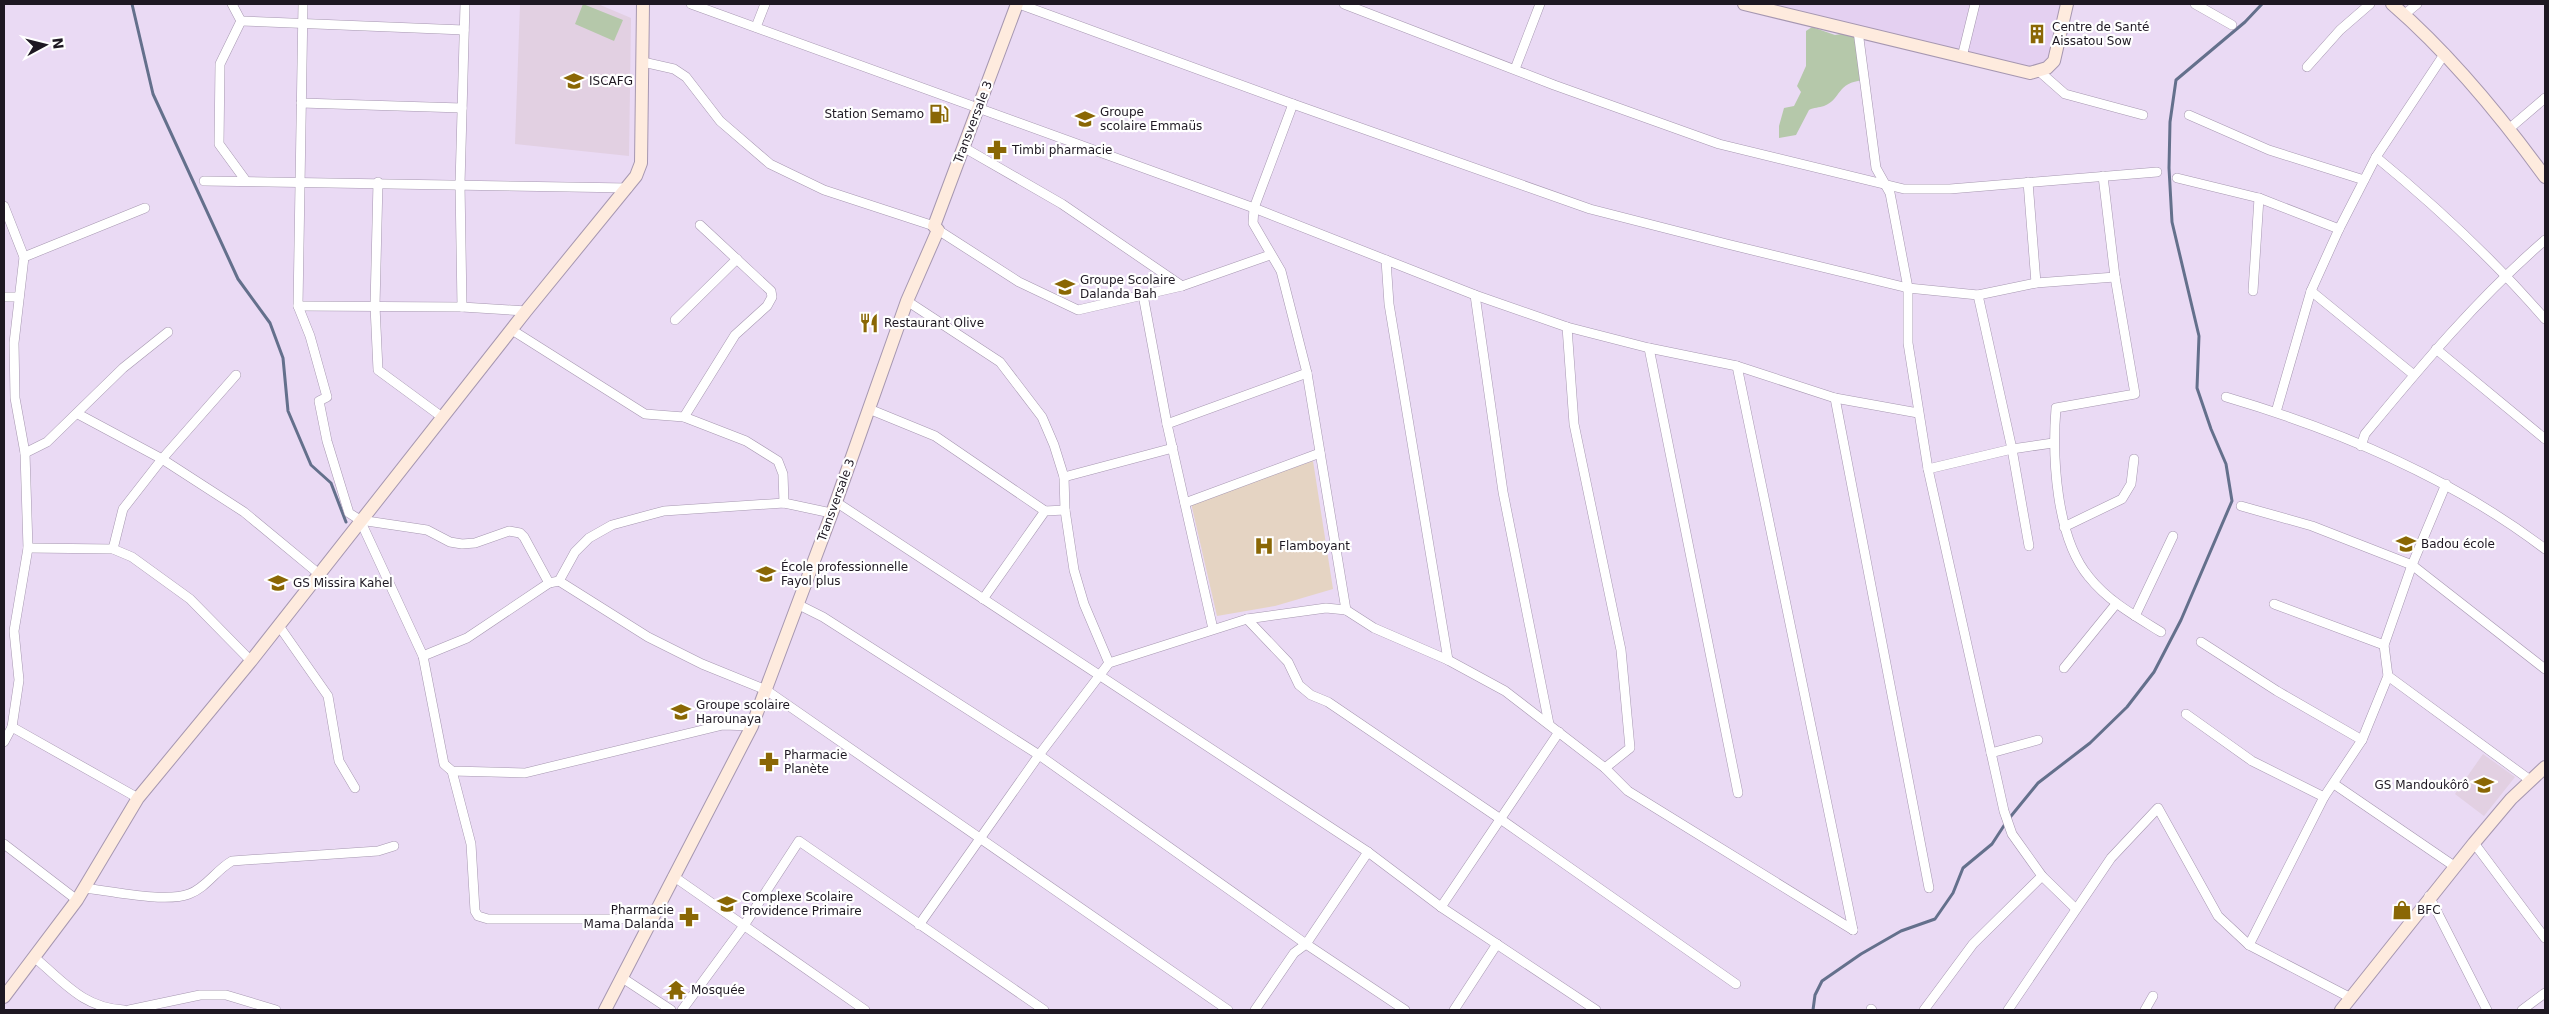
<svg xmlns="http://www.w3.org/2000/svg" width="2549" height="1014" font-family="'DejaVu Sans',sans-serif">
<rect width="100%" height="100%" fill="#eadaf4"/>
<!-- built -->
<path fill="#e4d0f1" d="M1773 4H2061L2050 56 2041 66H2026Z"/>
<!-- education -->
<g fill="#e2d0e2">
<path d="M520 4H598L631 18 629 156 515 144Z"/>
<path d="M2483 754 2515 777 2484 816 2455 794Z"/>
</g>
<!-- medical -->
<path fill="#e5d4c3" d="M1313 461 1333 589 1275 606 1217 616 1191 503Z"/>
<!-- green -->
<g fill="#b5c8aa">
<path d="M583 4 623 20 614 41 575 24Z"/>
<path d="M1812 27 1835 35 1847 33 1861 41 1864 80C1835 83 1843 98 1824 106 1819 108 1814 107 1809 110L1796 135 1779 138V126L1784 108 1794 106 1801 92 1797 86 1806 66V31Z"/>
</g>
<g fill="none" stroke-linecap="round" stroke-linejoin="round">
<!-- stream -->
<g stroke="#64708c" stroke-width="3">
<path d="M132 4 153 94 238 279 270 323 283 358 288 411 311 465 331 483 346 522"/>
<path d="M1813 1010 1815 995 1822 981 1861 954 1901 931 1935 919 1953 893 1963 868 1992 844 2007 821 2038 783 2090 743 2127 707 2154 672 2181 620 2232 501 2226 464 2211 429 2197 388 2199 336 2172 222 2169 168 2170 122 2176 80 2245 22 2262 4"/>
</g>
<defs>
<g id="street">
<path d="M232 4 241 21"/>
<path d="M303 4 298 306 310 336 327 397 319 401 327 441 349 513 360 520 423 656 444 764 452 771 525 773 723 725 752 726"/>
<path d="M691 4 1254 208 1475 295 1567 327 1649 348 1737 366 1835 398 1918 413"/>
<path d="M1019 4 1293 104 1590 209 1727 244 1908 288 1978 295 2036 283 2115 277"/>
<path d="M1344 4 1554 85 1719 144 1904 189H1950L2157 172"/>
<path d="M2195 4 2232 25"/>
<path d="M2405 14 2417 4"/>
<path d="M241 21 464 30"/>
<path d="M241 21 220 64 219 144 246 181"/>
<path d="M756 27 765 4"/>
<path d="M1858 31 1876 168 1890 193 1908 288V343L1928 469 2004 811 2012 834 2042 876"/>
<path d="M1962 57 1975 4"/>
<path d="M643 62 674 69 686 77 720 121 770 164 824 190 934 226"/>
<path d="M2307 67 2340 30 2370 4"/>
<path d="M1515 69 1540 4"/>
<path d="M2040 72 2065 94 2143 115"/>
<path d="M301 103 462 108"/>
<path d="M1293 104 1254 208 1253 223 1281 271 1307 373 1346 610"/>
<path d="M2189 115 2269 150 2364 180"/>
<path d="M2510 128 2545 98"/>
<path d="M963 147 1062 204 1182 286"/>
<path d="M2376 157C2437 207 2493 259 2545 319"/>
<path d="M2103 176 2115 277 2135 394 2056 408C2052 457 2056 538 2089 577 2108 601 2135 616 2161 632"/>
<path d="M2177 178 2259 198 2339 229"/>
<path d="M204 181 628 188"/>
<path d="M378 182 375 306 378 370 442 417"/>
<path d="M2028 182 2036 283"/>
<path d="M4 206 24 257 14 343 15 398 25 453 28 548 14 631 19 680 12 727 4 742"/>
<path d="M938 230 1019 282 1078 310 1182 286 1270 255"/>
<path d="M24 257 145 208"/>
<path d="M1386 260 1389 304 1448 660"/>
<path d="M2253 291 2259 198"/>
<path d="M2311 291 2414 375"/>
<path d="M1143 295 1167 424 1213 629"/>
<path d="M1475 295 1503 492 1549 724"/>
<path d="M1978 295 2012 449 2029 546"/>
<path d="M4 297H19"/>
<path d="M907 301 1000 362 1042 417 1054 445 1064 477 1065 510 1074 570 1084 604 1109 663"/>
<path d="M298 306 462 307 526 311"/>
<path d="M462 307 460 184 465 4"/>
<path d="M675 320 737 259"/>
<path d="M1567 327 1574 424 1621 650 1630 748 1605 768"/>
<path d="M512 330 645 414 684 417 746 441 778 461 783 474 784 503"/>
<path d="M1649 348 1738 793"/>
<path d="M2436 349 2545 439"/>
<path d="M1737 366 1853 930"/>
<path d="M2226 397C2338 430 2452 478 2545 549"/>
<path d="M1835 398 1929 888"/>
<path d="M869 409 935 436 1045 511"/>
<path d="M2276 412 2311 291 2339 229 2376 157 2445 53"/>
<path d="M78 414 162 459 244 512 319 574"/>
<path d="M684 417 735 335 767 306 772 297 771 291 700 225"/>
<path d="M1167 424 1307 373"/>
<path d="M2361 446 2365 434C2422 365 2478 298 2545 240"/>
<path d="M25 453 47 442 123 368 168 332"/>
<path d="M1928 469 2012 449 2053 443"/>
<path d="M1064 477 1173 448"/>
<path d="M836 502 1368 852 1441 907 1596 1010"/>
<path d="M1185 503 1320 453"/>
<path d="M2241 506 2312 526 2412 565 2545 669"/>
<path d="M360 520 427 530 450 542 462 544 475 543 509 531 520 533 524 537 549 583"/>
<path d="M2064 527 2122 499 2131 484 2134 459"/>
<path d="M28 548 113 549 132 557 190 599 251 661"/>
<path d="M113 549 123 509 162 459 236 375"/>
<path d="M559 581 648 637 702 664 766 690 1228 1010"/>
<path d="M983 599 1045 511 1065 510"/>
<path d="M797 604 823 617 1039 755 1306 944 1405 1010"/>
<path d="M2274 604 2384 645"/>
<path d="M2135 616 2173 536"/>
<path d="M1247 619 1288 662 1299 685 1311 695 1328 702 1499 818 1736 984"/>
<path d="M279 626 328 696 339 761 355 788"/>
<path d="M2201 642 2277 691 2362 740"/>
<path d="M423 656 467 638 549 583 559 581 575 552 589 538 612 525 664 511 784 503 831 513"/>
<path d="M2064 668 2116 604"/>
<path d="M2388 676 2530 780"/>
<path d="M2186 714 2252 761 2324 797"/>
<path d="M12 727 138 798"/>
<path d="M1991 753 2038 740"/>
<path d="M452 771 471 844 475 911 478 916 488 919H651"/>
<path d="M2334 784 2454 866"/>
<path d="M2474 843 2545 938"/>
<path d="M4 844 77 900"/>
<path d="M673 876 865 1010"/>
<path d="M84 888C110 891 166 903 189 894 206 888 216 870 232 861L378 851 394 846"/>
<path d="M2429 896 2487 1010"/>
<path d="M1441 907 1559 732"/>
<path d="M919 925 1039 755 1109 663 1247 619 1326 608 1346 610 1374 628 1448 660 1505 691 1605 768 1628 791 1853 930"/>
<path d="M2249 945 2324 797 2362 740 2388 676 2384 645 2412 565 2446 484"/>
<path d="M34 957C64 982 83 1008 124 1010"/>
<path d="M621 977 671 1010"/>
<path d="M1871 1009 1872 1010"/>
<path d="M129 1010 200 995H226L276 1010"/>
<path d="M682 1010 743 927 799 841 1044 1010"/>
<path d="M1255 1010 1294 953 1306 944 1368 852"/>
<path d="M1454 1010 1497 944"/>
<path d="M1924 1010 1973 944 2042 876 2076 909"/>
<path d="M2008 1010 2111 858 2158 808 2218 916 2249 945 2351 998"/>
<path d="M2145 1010 2153 996"/>
<path d="M2522 1010 2545 993"/>
</g>
<g id="secondary">
<path d="M1744 4 2030 73 2047 68 2054 61 2067 4"/>
<path d="M2392 4C2451 55 2500 115 2545 177"/>
<path d="M4 997 77 900 138 798 251 661 526 311 636 176 641 163 643 4"/>
<path d="M605 1010 752 726 836 502 907 301 938 230 934 226 1017 4"/>
<path d="M2341 1010 2474 843 2511 799 2545 767"/>
</g>
</defs>
<!-- street casing -->
<use href="#street" stroke="#a697b0" stroke-width="10"/>
<!-- secondary casing -->
<use href="#secondary" stroke="#a697b0" stroke-width="14"/>
<!-- street -->
<use href="#street" stroke="#fff" stroke-width="9"/>
<!-- secondary -->
<use href="#secondary" stroke="#feebde" stroke-width="12"/>
</g>
<!-- icons -->
<defs>
<symbol id="building-bare" viewBox="-9 -9 18 18"><path d="M-4-6H4V6H1V3H-1V6H-4ZM-2.5-4.3h1.7v1.8h-1.7ZM.8-4.3h1.7v1.8H.8ZM-2.5-1h1.7V.8h-1.7ZM.8-1h1.7V.8H.8Z" fill="#8a6705" stroke="#fff" stroke-width="2.5" paint-order="stroke"/></symbol>
<symbol id="university-bare" viewBox="-9 -9 18 18"><path d="M0-5L7-2L0 1L-7-2ZM-4 1L0 2.5L4 1V4Q0 6-4 4Z" fill="#8a6705" stroke="#fff" stroke-width="2.5" paint-order="stroke"/></symbol>
<symbol id="fuel-bare" viewBox="-9 -9 18 18"><path d="M-5.5-6h7V0h2V4h1.3V-2.5L3-4.5l.8-.8L6-3V5H2.5V1h-1V6h-7ZM-4.2-4.7v3.2H.2V-4.7Z" fill="#8a6705" stroke="#fff" stroke-width="2.5" paint-order="stroke"/></symbol>
<symbol id="school-bare" viewBox="-9 -9 18 18"><path d="M0-5L7-2L0 1L-7-2ZM-4 1L0 2.5L4 1V4Q0 6-4 4Z" fill="#8a6705" stroke="#fff" stroke-width="2.5" paint-order="stroke"/></symbol>
<symbol id="pharmacy-bare" viewBox="-9 -9 18 18"><path d="M-2-6h4v4h4v4h-4v4h-4v-4h-4v-4h4Z" fill="#8a6705" stroke="#fff" stroke-width="2.5" paint-order="stroke"/></symbol>
<symbol id="restaurant-bare" viewBox="-9 -9 18 18"><path d="M-5-6h1v4h1v-4h1v4h1v-4h1v5L-1.5 .5V6h-2V.5L-5-1ZM5-6V6H3V1.5H1.5Q1.5-4 5-6Z" fill="#8a6705" stroke="#fff" stroke-width="2.5" paint-order="stroke"/></symbol>
<symbol id="hospital-bare" viewBox="-9 -9 18 18"><path d="M-5-5h3v3.5h4V-5h3V5h-3V1.5h-4V5h-3Z" fill="#8a6705" stroke="#fff" stroke-width="2.5" paint-order="stroke"/></symbol>
<symbol id="shop-bare" viewBox="-9 -9 18 18"><path d="M-5-2.5h2.3a2.7 3.5 0 0 1 5.4 0H5L5.5 6h-11ZM-1.5-2.5h3a1.5 2.3 0 0 0-3 0Z" fill="#8a6705" stroke="#fff" stroke-width="2.5" paint-order="stroke"/></symbol>
<symbol id="temple-bare" viewBox="-9 -9 18 18"><path d="M0-6L5-2H3V0L6.5 2.5H4V6H1.5V3h-3V6H-4V2.5H-6.5L-3 0V-2H-5Z" fill="#8a6705" stroke="#fff" stroke-width="2.5" paint-order="stroke"/></symbol>
</defs>
<g fill-rule="evenodd">
<use href="#building-bare" x="2023" y="20" width="28" height="28"/>
<use href="#university-bare" x="560" y="67" width="28" height="28"/>
<use href="#fuel-bare" x="925" y="100" width="28" height="28"/>
<use href="#school-bare" x="1071" y="105" width="28" height="28"/>
<use href="#pharmacy-bare" x="983" y="136" width="28" height="28"/>
<use href="#school-bare" x="1051" y="273" width="28" height="28"/>
<use href="#restaurant-bare" x="855" y="309" width="28" height="28"/>
<use href="#school-bare" x="2392" y="530" width="28" height="28"/>
<use href="#hospital-bare" x="1250" y="532" width="28" height="28"/>
<use href="#university-bare" x="752" y="560" width="28" height="28"/>
<use href="#school-bare" x="264" y="569" width="28" height="28"/>
<use href="#school-bare" x="667" y="698" width="28" height="28"/>
<use href="#pharmacy-bare" x="755" y="748" width="28" height="28"/>
<use href="#school-bare" x="2470" y="771" width="28" height="28"/>
<use href="#school-bare" x="713" y="890" width="28" height="28"/>
<use href="#shop-bare" x="2388" y="896" width="28" height="28"/>
<use href="#pharmacy-bare" x="675" y="903" width="28" height="28"/>
<use href="#temple-bare" x="662" y="976" width="28" height="28"/>
</g>
<g text-anchor="middle" stroke-width="4.5" stroke-linejoin="round" paint-order="stroke">
<!-- poi labels -->
<g font-size="12" fill="#1e1822" stroke="#fff" text-anchor="start">
<text x="2052" y="31">Centre de Santé<tspan x="2052" dy="14">Aissatou Sow</tspan></text>
<text x="589" y="85">ISCAFG</text>
<text x="1100" y="116">Groupe<tspan x="1100" dy="14">scolaire Emmaüs</tspan></text>
<text x="924" y="118" text-anchor="end">Station Semamo</text>
<text x="1012" y="154">Timbi pharmacie</text>
<text x="1080" y="284">Groupe Scolaire<tspan x="1080" dy="14">Dalanda Bah</tspan></text>
<text x="884" y="327">Restaurant Olive</text>
<text x="2421" y="548">Badou école</text>
<text x="1279" y="550">Flamboyant</text>
<text x="781" y="571">École professionnelle<tspan x="781" dy="14">Fayol plus</tspan></text>
<text x="293" y="587">GS Missira Kahel</text>
<text x="696" y="709">Groupe scolaire<tspan x="696" dy="14">Harounaya</tspan></text>
<text x="784" y="759">Pharmacie<tspan x="784" dy="14">Planète</tspan></text>
<text x="2469" y="789" text-anchor="end">GS Mandoukôrô</text>
<text x="742" y="901">Complexe Scolaire<tspan x="742" dy="14">Providence Primaire</tspan></text>
<text x="674" y="914" text-anchor="end">Pharmacie<tspan x="674" dy="14">Mama Dalanda</tspan></text>
<text x="2417" y="914">BFC</text>
<text x="691" y="994">Mosquée</text>
</g>
<!-- street labels -->
<g font-size="12" fill="#1e1822" stroke="#fff">
<text transform="translate(973 122) rotate(-69)" y="4">Transversale 3</text>
<text transform="translate(836 500) rotate(-70)" y="4">Transversale 3</text>
</g>
</g>
<!-- border -->
<rect width="2549" height="1014" fill="none" stroke="#1e1822" stroke-width="10"/>
<!-- north arrow -->
<g transform="translate(45 45) rotate(83)" stroke="#ffffff" stroke-width="4" paint-order="stroke">
<path d="M0-4L9 19L0 12L-9 19Z" fill="#1e1822"/>
<text y="-8" font-size="14" font-weight="bold" text-anchor="middle" fill="#1e1822">N</text>
</g>
</svg>
